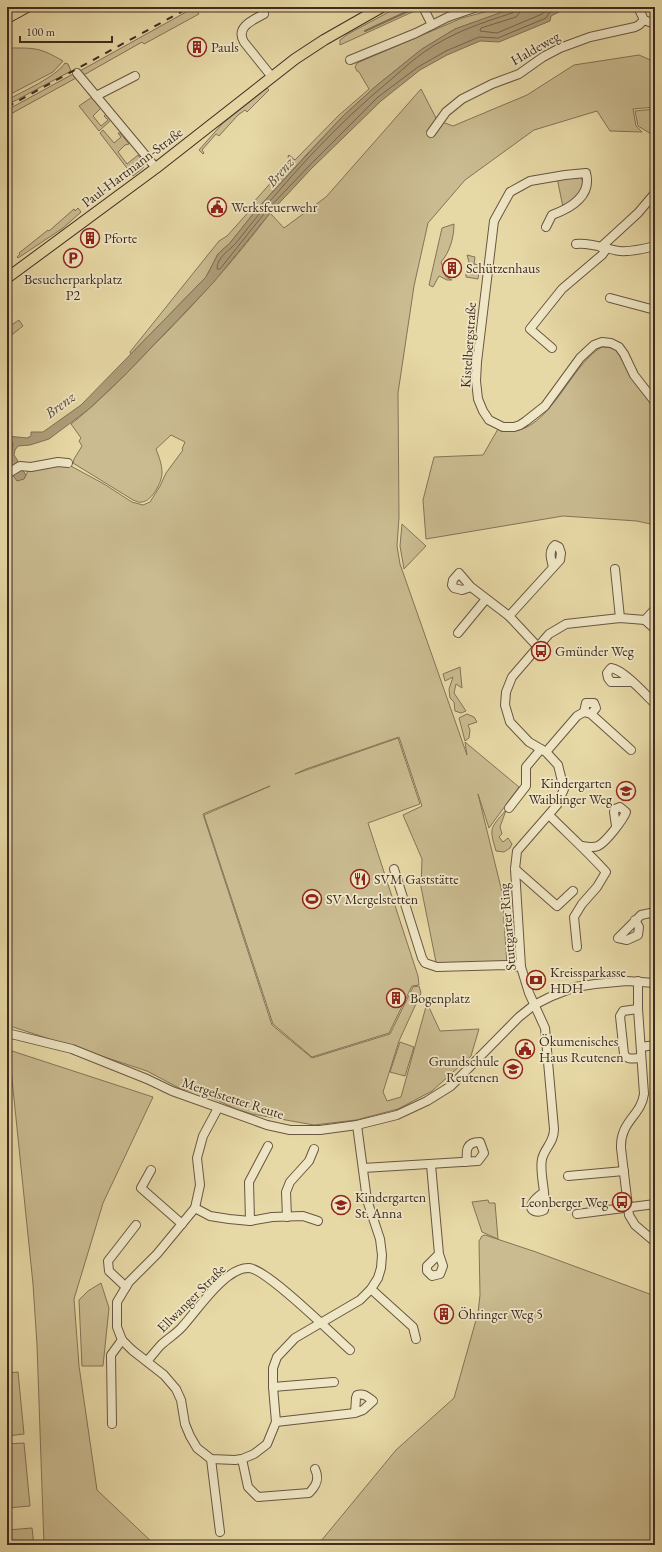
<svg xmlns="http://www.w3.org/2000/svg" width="662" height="1552" font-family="'EB Garamond',serif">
<rect width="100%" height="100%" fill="#e7d9a6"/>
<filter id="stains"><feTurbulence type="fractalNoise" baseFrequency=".005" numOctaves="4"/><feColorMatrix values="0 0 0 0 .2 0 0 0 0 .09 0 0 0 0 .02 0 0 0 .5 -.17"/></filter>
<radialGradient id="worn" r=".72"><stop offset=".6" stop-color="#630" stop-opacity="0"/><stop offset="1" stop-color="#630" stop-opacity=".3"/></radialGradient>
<!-- green -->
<g fill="#cabb90" stroke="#847359">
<path d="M195 7H201L196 10 199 14 144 44 142 42 82 76 78 72Z"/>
<path d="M398 7H418L419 9 340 45V40L348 34Z"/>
<path d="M503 7H518L455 29 422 49 376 86 343 116 307 154 257 209 230 243 218 254 206 277 131 354 130 352 219 241 227 236 254 206 252 204 289 162 288 156 289 155 295 160 338 116 369 89 359 72 357 71 355 67 357 63 462 18Z"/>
<path d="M7 48C35 48 39 47 63 61L53 72 7 96Z"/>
<path d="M639 55 655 62V107L633 109 636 126 642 132 610 131 597 111 534 130 465 180 428 223 414 286 398 393 399 517 397 546 400 564 467 755 465 742 519 787 489 828 478 794 502 892 507 965 437 967 421 887 422 859 403 815 422 806 399 737 306 769 295 774 398 738 420 804 368 823 418 976 419 985 412 986 389 1033 312 1057 273 1024 204 815 270 786 203 814 272 1025 312 1058 390 1034 413 987 419 986 421 993 399 1041 383 1092 387 1101 401 1097 427 1003 440 1031 479 1029 471 1056 432 1091 398 1109 356 1120 314 1125 252 1114 236 1109 206 1095 179 1088 147 1071 7 1025V476L13 474 24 479 29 469 55 464 69 465 104 484 132 502 143 505 150 502 160 486 166 473 183 450 182 449 185 442 171 435 156 449C159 457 162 464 162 473 162 482 152 501 142 502 139 503 136 501 133 500L73 463 74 459 82 446 79 441 81 438 71 424C100 401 126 374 151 348 194 305 234 261 270 213L284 228 326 197 421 89 437 120 453 126 527 95 574 65Z"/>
<path d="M65 63 68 64 71 71 7 105V100C22 92 57 76 65 63Z"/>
<path d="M73 74 76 78 7 116V110Z"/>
<path d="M267 88 269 90 247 112 245 110 238 115 219 136 216 134 202 150 204 153 203 154 199 150 222 124Z"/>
<path d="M92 97 101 108 93 116 101 126 108 120 104 116 106 114 111 120 99 131 79 106Z"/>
<path d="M655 109V139L653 135 638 126 635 111Z"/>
<path d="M103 130 114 143 121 137 118 133H120L129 144 125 145 118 152 127 164 138 155 144 163 143 168 133 176 100 133Z"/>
<path d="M580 177 584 182 581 192 563 207 557 178Z"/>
<path d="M78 208 81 212 63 228 18 258 17 257 20 254 19 253 48 230 49 231 74 209 75 211Z"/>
<path d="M454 224C454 237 450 252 441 262L446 277 452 280H447L439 276 433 287 429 285 442 228Z"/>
<path d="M467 255 475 257 474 264 480 265 478 279 466 277V272L471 269Z"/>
<path d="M19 320 23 326 9 337 10 326Z"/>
<path d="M602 347 613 348 617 351 631 376 642 392 655 407V525L637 521 563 516 426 539 423 500 434 457 483 455 498 429C546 445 568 365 602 347Z"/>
<path d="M402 524 426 546 404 569 400 546Z"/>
<path d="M460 667 462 688 456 684 454 693 466 711 461 713 455 711 454 702 450 698 449 689 453 677 445 681 443 674Z"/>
<path d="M467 714 474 717 477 722 468 725 470 730 469 738 465 741 459 718Z"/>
<path d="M506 810 500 827 502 834 499 837 503 842 508 838 512 844 510 848 504 852 496 851C489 827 490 829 506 810Z"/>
<path d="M400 1042 414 1047 405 1076 390 1072Z"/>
<path d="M9 1050 153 1097 103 1203 74 1299 79 1366 97 1490 155 1545H44L37 1345 33 1284Z"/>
<path d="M488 1200 489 1203H495L498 1239 482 1232 472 1202Z"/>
<path d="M485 1235 536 1252 655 1296V1545H270L321 1541 396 1450 454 1398 478 1313 480 1295 479 1241 482 1236Z"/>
<path d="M101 1283 109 1308 103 1366H82L79 1300 88 1291Z"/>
<path d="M18 1372 24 1434 7 1436V1373Z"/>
<path d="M24 1443 30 1506 7 1508V1444Z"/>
<path d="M32 1528 34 1545H7V1530Z"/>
</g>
<!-- water -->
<path fill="#ae9e79" stroke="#817056" d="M516 7H569L551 16 550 21 499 42 480 41 447 55 420 70 381 101 311 169 270 213 213 283 125 375 89 409 49 439 30 445 18 446 15 450 14 455 18 461 16 465 22 469 26 475 24 479 17 481 7 467V455H11L13 443 7 442V436L27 438 31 436V432H43L81 405 206 277 218 254 230 243 257 209 343 116 376 86 422 49 455 29Z"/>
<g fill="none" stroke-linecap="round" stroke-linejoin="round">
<!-- shore -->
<g stroke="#76644e" stroke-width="1">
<path d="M515 7V11L512 13C481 23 451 33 424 52 414 59 404 68 394 77 335 125 283 183 236 243 229 251 217 257 217 269H220L267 210 308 167 378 97 418 67 446 51 479 37 498 38 546 18 549 13 561 7"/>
<path d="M521 7 520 12 516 17 481 28 480 31 497 33 542 14 550 7"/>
</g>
<!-- stream -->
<path stroke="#817056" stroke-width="2" d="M365 31 415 8"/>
<defs>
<g id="minor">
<path d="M423 7 432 25"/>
<path d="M638 7 644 20 655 24"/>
<path d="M264 14C253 20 235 27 244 42L272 77"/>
<path d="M350 60 416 33 448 17 477 7"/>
<path d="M77 73 156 168"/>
<path d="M96 96 135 76"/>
<path d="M431 133 446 112 462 99 492 84 519 74 543 57 560 48 590 37 635 27 639 25 644 20"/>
<path d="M546 227 552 215C571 208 592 196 586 173L565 175 530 181 510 192 494 221 477 362 476 381 478 399 483 411 489 420 503 427H514L520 425 526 421 545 406 580 358 594 345 602 342 611 343 619 347 624 354 634 375 655 402"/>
<path d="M576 244C591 242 605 249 620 251 632 252 643 249 655 246"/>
<path d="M601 247 638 213 655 193"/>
<path d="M610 298 655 310"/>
<path d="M552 348 530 329 562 289 602 255 607 248"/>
<path d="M7 474 20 466 31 467 58 462 68 463"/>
<path d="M615 569 620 618"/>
<path d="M471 587 459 573 453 580 452 585 454 588 462 590 471 587 509 616 537 646"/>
<path d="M509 616 560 560 561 553 559 547 555 545C548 551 551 559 553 567"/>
<path d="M645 620 655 609"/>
<path d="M458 633 486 599"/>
<path d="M631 682H611L608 678 607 673 611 668C624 670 645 694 655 704"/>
<path d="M584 712 586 703H594L596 708 591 714"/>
<path d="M546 752 577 716 584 712 591 714 631 750"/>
<path d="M509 808 526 786V767L541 749"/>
<path d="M549 815C568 834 588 852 606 872L597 887 582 904 574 917 577 947"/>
<path d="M582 846C587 847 593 848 598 846 606 842 623 820 626 812L620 807 615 809 614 812 616 826"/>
<path d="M394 869 422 958 425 963 437 967 507 965 521 967"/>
<path d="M515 869 557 906 573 891"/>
<path d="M635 920 639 927 638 935 627 940 618 938 641 915 655 912"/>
<path d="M638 981V1009L644 1094C641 1116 620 1121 621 1148L629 1215 635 1225 655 1242"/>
<path d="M638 1009 623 1011 620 1016 624 1054C627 1061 635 1058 641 1058"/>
<path d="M7 1033 72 1049 147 1079 172 1091 267 1125 290 1130H320L357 1125 397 1115 427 1101 451 1086 519 1017 534 1005 552 996 575 987 595 984 627 981 655 983"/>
<path d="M641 1047 655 1045"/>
<path d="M218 1108 203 1136 197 1158 200 1185 195 1208 157 1254 129 1282 117 1302V1327L122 1340 132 1350 164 1375 176 1389 181 1400 185 1424 190 1436 197 1448 211 1459 235 1460 242 1459 254 1454 267 1444 276 1422 273 1387V1368L277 1357 295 1338 360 1300 371 1289 378 1278 381 1268 382 1255 380 1239 367 1200 357 1125"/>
<path d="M431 1165 439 1254 427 1266V1271L432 1276 440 1274 443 1266 439 1254"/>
<path d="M363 1168 478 1161 484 1153 480 1142C466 1142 466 1150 467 1162"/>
<path d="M151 1170 141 1188 182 1224"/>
<path d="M568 1176 624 1171"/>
<path d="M544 1192 545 1205 544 1210C539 1213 528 1212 532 1204 534 1199 540 1195 544 1192 543 1182 540 1169 542 1159 545 1147 554 1143 554 1129L545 1028 529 993 521 967 515 869 517 851 557 805 564 789 558 765 546 752 529 742 510 722 505 705 506 692 512 677 549 634 566 624 620 618 645 620 655 629"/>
<path d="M195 1208 210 1216 229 1219 250 1221 272 1217 303 1216 318 1221"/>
<path d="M577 1214 655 1204"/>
<path d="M287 1217 286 1192 290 1182 309 1161 314 1149"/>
<path d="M250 1221 249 1182 268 1146"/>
<path d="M126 1287 109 1271 108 1261 136 1225"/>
<path d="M371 1289 413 1327 416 1339"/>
<path d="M147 1361C152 1356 156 1350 161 1345 167 1339 176 1334 182 1327 197 1311 225 1267 249 1268 267 1269 333 1335 350 1350"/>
<path d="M273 1387 334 1382"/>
<path d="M276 1422 355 1413 363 1410 373 1401C368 1397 364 1393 357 1395L356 1398 355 1413"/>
<path d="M112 1424 111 1355 122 1340"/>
<path d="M211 1459 220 1532"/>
<path d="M242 1459 248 1487 258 1497 309 1493C316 1486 320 1479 315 1469"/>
</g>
<g id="major">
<path d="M7 18 27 7"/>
<path d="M7 278 156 168 295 59 324 40 382 7"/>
</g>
</defs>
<!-- minor casing -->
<use href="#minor" stroke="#685643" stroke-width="10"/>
<!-- major casing -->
<use href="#major" stroke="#3e2b22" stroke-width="12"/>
<!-- minor -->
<use href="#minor" stroke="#efe6c5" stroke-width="8"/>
<!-- major -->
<use href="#major" stroke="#e7d9a6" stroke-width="10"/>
<!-- rail -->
<path stroke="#3e2b22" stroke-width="2" stroke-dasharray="7 7" stroke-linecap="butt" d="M7 107 190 7"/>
</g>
<!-- icons -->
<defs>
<symbol id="building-ring" viewBox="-11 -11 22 22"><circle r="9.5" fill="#efe6c5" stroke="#8f2418" stroke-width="1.5"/><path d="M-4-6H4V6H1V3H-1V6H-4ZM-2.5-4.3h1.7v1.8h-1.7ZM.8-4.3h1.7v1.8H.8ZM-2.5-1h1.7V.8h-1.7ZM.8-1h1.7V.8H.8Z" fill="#8f2418"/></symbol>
<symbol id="civic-ring" viewBox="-11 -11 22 22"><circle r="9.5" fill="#efe6c5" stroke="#8f2418" stroke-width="1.5"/><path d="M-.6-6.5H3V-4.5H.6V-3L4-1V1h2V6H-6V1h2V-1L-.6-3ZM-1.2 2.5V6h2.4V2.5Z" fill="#8f2418"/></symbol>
<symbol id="parking-ring" viewBox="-11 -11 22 22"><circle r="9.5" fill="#efe6c5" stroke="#8f2418" stroke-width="1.5"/><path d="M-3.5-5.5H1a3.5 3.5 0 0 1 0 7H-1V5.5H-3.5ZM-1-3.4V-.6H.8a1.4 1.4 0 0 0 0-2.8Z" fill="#8f2418"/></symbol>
<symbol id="bus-ring" viewBox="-11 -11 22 22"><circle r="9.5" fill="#efe6c5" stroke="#8f2418" stroke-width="1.5"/><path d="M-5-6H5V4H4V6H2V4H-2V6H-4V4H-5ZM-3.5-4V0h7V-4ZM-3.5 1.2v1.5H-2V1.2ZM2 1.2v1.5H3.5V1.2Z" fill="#8f2418"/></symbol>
<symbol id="school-ring" viewBox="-11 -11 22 22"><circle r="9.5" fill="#efe6c5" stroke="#8f2418" stroke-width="1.5"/><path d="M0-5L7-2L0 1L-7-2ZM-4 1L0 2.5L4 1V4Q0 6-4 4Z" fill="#8f2418"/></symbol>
<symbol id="restaurant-ring" viewBox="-11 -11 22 22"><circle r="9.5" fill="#efe6c5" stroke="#8f2418" stroke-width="1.5"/><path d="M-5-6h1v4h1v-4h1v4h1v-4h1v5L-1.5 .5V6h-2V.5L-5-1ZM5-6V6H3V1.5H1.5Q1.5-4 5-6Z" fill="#8f2418"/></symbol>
<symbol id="stadium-ring" viewBox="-11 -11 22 22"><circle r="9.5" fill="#efe6c5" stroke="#8f2418" stroke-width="1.5"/><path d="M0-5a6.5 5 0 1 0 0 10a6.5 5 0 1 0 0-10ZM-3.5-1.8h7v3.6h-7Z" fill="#8f2418"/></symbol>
<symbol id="bank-ring" viewBox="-11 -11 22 22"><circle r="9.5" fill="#efe6c5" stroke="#8f2418" stroke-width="1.5"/><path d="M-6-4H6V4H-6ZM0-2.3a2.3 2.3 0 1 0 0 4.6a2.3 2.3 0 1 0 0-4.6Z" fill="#8f2418"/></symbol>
</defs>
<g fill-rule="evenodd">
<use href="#building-ring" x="186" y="36" width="22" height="22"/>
<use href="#civic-ring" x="206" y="196" width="22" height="22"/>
<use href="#building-ring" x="79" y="227" width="22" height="22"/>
<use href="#parking-ring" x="62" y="247" width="22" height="22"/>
<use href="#building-ring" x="441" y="257" width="22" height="22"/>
<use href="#bus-ring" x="530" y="640" width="22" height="22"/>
<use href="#school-ring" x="615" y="780" width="22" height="22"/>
<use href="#restaurant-ring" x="349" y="868" width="22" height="22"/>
<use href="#stadium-ring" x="301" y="888" width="22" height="22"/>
<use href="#bank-ring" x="525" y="969" width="22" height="22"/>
<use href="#building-ring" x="385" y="987" width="22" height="22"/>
<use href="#civic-ring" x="514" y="1038" width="22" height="22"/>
<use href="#school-ring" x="502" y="1058" width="22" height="22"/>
<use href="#bus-ring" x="611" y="1191" width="22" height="22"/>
<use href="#school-ring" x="330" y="1194" width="22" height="22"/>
<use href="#building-ring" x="433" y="1303" width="22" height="22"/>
</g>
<g text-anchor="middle" stroke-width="3.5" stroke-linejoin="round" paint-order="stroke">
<!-- poi labels -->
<g font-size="14" fill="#3e2b22" stroke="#efe6c5" text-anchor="start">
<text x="211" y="52">Pauls</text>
<text x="231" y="212">Werksfeuerwehr</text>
<text x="104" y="243">Pforte</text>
<text x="466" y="273">Schützenhaus</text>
<text x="73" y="284" text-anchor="middle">Besucherparkplatz<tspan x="73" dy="16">P2</tspan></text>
<text x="555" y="656">Gmünder Weg</text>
<text x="612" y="788" text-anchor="end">Kindergarten<tspan x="612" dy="16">Waiblinger Weg</tspan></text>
<text x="374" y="884">SVM Gaststätte</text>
<text x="326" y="904">SV Mergelstetten</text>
<text x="550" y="977">Kreissparkasse<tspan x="550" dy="16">HDH</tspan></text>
<text x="410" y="1003">Bogenplatz</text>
<text x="539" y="1046">Ökumenisches<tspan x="539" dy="16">Haus Reutenen</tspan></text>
<text x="499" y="1066" text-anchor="end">Grundschule<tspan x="499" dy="16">Reutenen</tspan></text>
<text x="355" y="1202">Kindergarten<tspan x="355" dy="16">St. Anna</tspan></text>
<text x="608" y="1207" text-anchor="end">Leonberger Weg</text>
<text x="458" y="1319">Öhringer Weg 5</text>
</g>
<!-- street labels -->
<g font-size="14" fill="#3e2b22" stroke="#efe6c5">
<text transform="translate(535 48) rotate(-30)" y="5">Haldeweg</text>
<text transform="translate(132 167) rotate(-37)" y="5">Paul-Hartmann-Straße</text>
<text transform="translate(468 345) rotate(-86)" y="5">Kistelbergstraße</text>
<text transform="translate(507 927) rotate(-95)" y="5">Stuttgarter Ring</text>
<text transform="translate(233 1098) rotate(18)" y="5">Mergelstetter Reute</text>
<text transform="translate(191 1298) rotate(-45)" y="5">Ellwanger Straße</text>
</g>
<!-- water labels -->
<g font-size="15" font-style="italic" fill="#5a4838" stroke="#efe6c5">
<text transform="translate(280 172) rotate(-49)" y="5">Brenz</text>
<text transform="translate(60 405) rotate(-37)" y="5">Brenz</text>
</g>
</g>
<!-- margin -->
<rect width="662" height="1552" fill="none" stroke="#e7d9a6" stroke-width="24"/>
<rect x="8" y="8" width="646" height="1536" fill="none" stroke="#3e2b22" stroke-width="2"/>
<rect x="12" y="12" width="638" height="1528" fill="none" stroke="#3e2b22"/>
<!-- scale -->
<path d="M20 36v6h92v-6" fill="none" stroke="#3e2b22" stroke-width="2"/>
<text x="26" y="36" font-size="12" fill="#3e2b22" stroke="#efe6c5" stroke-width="3" paint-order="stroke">100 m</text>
<rect width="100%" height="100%" filter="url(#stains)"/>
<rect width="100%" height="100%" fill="url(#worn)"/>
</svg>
